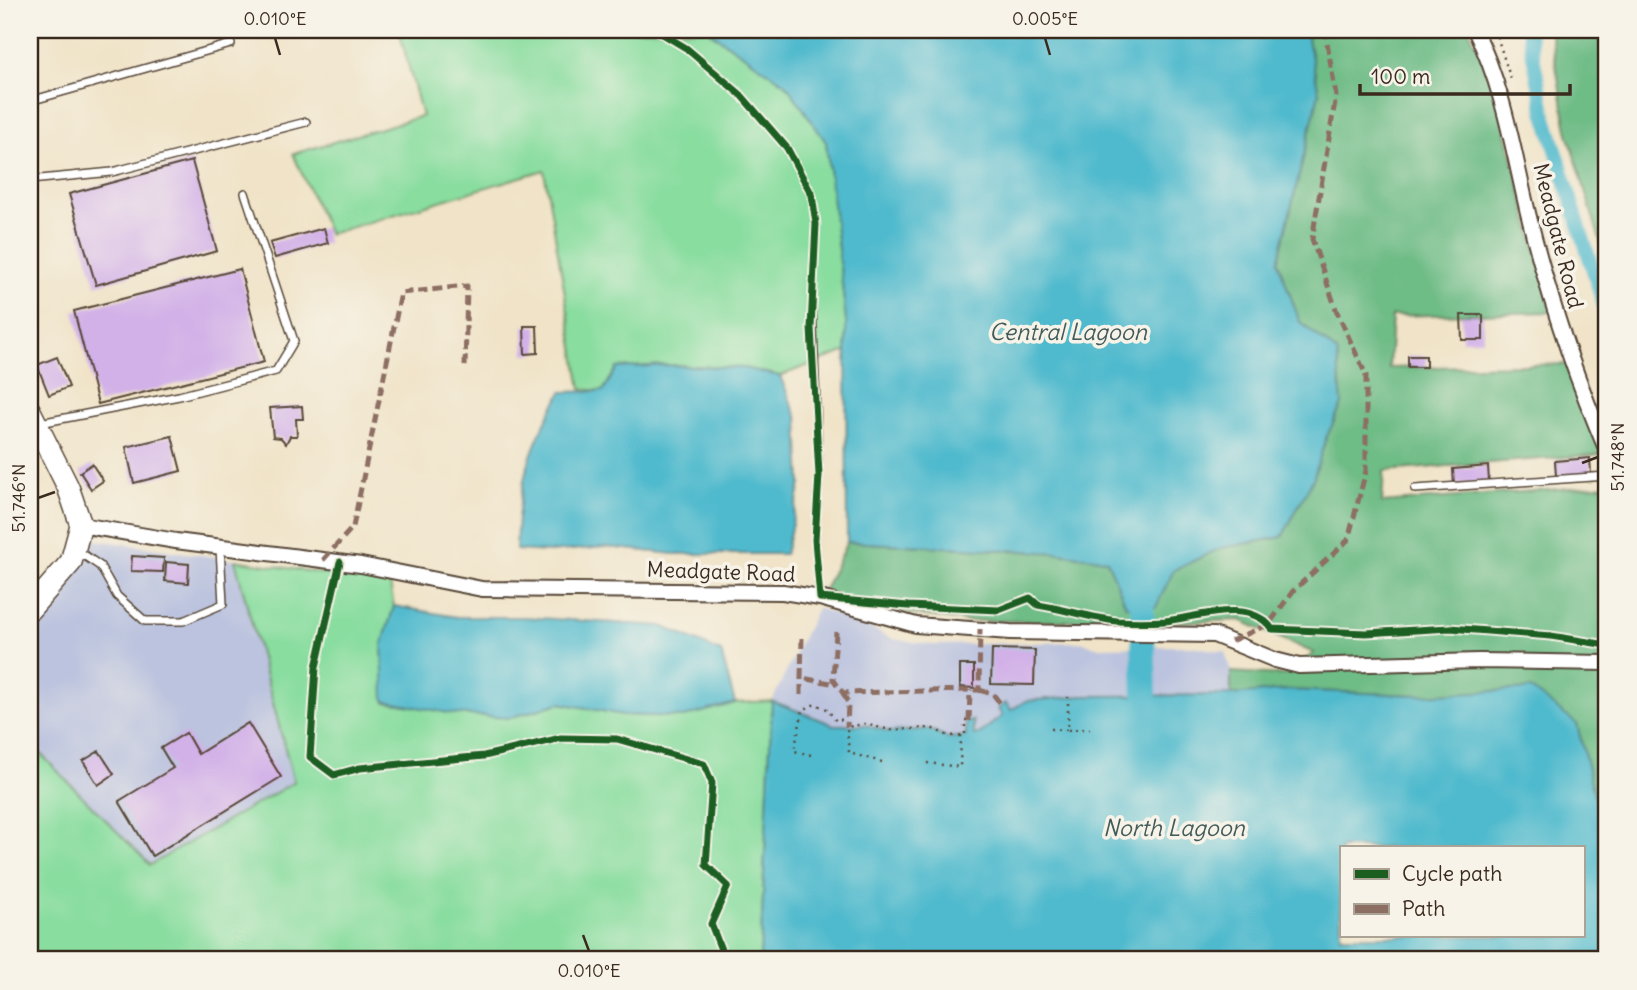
<svg xmlns="http://www.w3.org/2000/svg" width="1637" height="990" font-family="Delius,sans-serif">
<rect width="100%" height="100%" fill="#f7f3e8"/>
<filter id="ink" filterUnits="userSpaceOnUse"><feTurbulence type="fractalNoise" baseFrequency=".0143" numOctaves="2"/><feDisplacementMap in="SourceGraphic" scale="14" xChannelSelector="R" yChannelSelector="G"/><feConvolveMatrix kernelMatrix="1 2 1 2 8 2 1 2 1" color-interpolation-filters="sRGB"/></filter>
<filter id="wash" filterUnits="userSpaceOnUse"><feTurbulence type="fractalNoise" baseFrequency=".00686" numOctaves="4" result="noise"/><feDisplacementMap in="SourceGraphic" scale="28" xChannelSelector="R" yChannelSelector="G"/><feGaussianBlur stdDeviation="1.57" result="paint"/><feColorMatrix in="noise" values="0 0 0 0 0 0 0 0 0 0 0 0 0 0 0 0 0 1.4 0 .05"/><feComposite in="paint" operator="in"/></filter>
<g filter="url(#wash)">
<rect width="100%" height="100%" fill="#f0e3c7"/>
<!-- industrial -->
<g fill="#bbc3de">
<path d="M90 539 235 560 294 782 150 865 30 743V624L78 567Z"/>
<path d="M817 608 856 621 893 639 933 645 1084 642 1095 647 1191 646 1225 652 1231 672V695L1145 696 1003 716 979 734 962 737 948 738 935 731 890 732 865 725H834L772 701Z"/>
</g>
<!-- green -->
<g fill="#88dd9f" stroke="#62845e" stroke-width="2">
<path d="M399 30H707L786 84 826 142 846 320 847 351 780 376 744 368 664 365 617 368 603 391 581 389 544 170 329 234 293 154 422 116Z"/>
<path d="M235 560 390 584 394 606 382 646 385 702 509 718 560 703 623 715 684 717 735 703 772 701 760 960H30V743L150 865 294 782Z"/>
</g>
<!-- forest -->
<g fill="#6ebc86" stroke="#547352" stroke-width="2">
<path d="M1306 30H1469L1493 82 1552 312 1392 316 1389 368 1571 364 1606 454 1384 471 1382 503 1607 485V848L1577 724 1417 695 1287 690 1231 695V672L1284 675 1314 653 1240 620 1116 624 1077 621H966L867 608 820 598 847 542 1060 553 1107 560 1126 606 1174 570 1221 548 1282 537 1313 479 1326 438 1342 404 1337 352 1300 322 1278 262 1319 93Z"/>
<path d="M1550 30H1597L1607 71V264L1567 130Z"/>
</g>
<!-- water -->
<g fill="#50bacd" stroke="#467276" stroke-width="2" fill-rule="evenodd">
<path d="M707 30H1306L1319 93 1278 262 1300 322 1337 352 1342 404 1326 438 1313 479 1282 537 1221 548 1174 570 1156 607 1126 606 1107 560 1060 553 847 542 846 320 826 142 786 84Z"/>
<path d="M1597 30H1607V71Z"/>
<path d="M664 365 744 368 780 376 798 419 801 484 785 554H673L606 547 550 552 516 550C518 486 529 446 562 392L603 391 617 368Z"/>
<path d="M394 606 457 617H524L662 626 721 652 735 703 684 717 623 715 560 703 509 718 454 714 384 701 382 646Z"/>
<path d="M1531 689 1577 724 1607 848V960H760L772 701 834 725H865L890 732 929 729 948 738 966 736V722L973 721 974 735 979 734 1002 716 998 708 1006 703 1011 710 1026 701 1083 696 1231 695 1287 690 1417 695ZM1583 848V936H1341V848Z"/>
</g>
<g fill="none" stroke-linecap="round" stroke-linejoin="round">
<!-- canal -->
<path stroke="#50bacd" stroke-width="14" d="M1528 30 1544 111 1607 316"/>
<!-- river -->
<path stroke="#50bacd" stroke-width="24" d="M1142 607 1145 696"/>
</g>
<g id="blocks">
<!-- building -->
<g fill="#d2b0e8">
<path d="M192 161 217 251 96 285 69 194Z"/>
<path d="M324 228 328 243 275 258 270 243Z"/>
<path d="M240 269 264 362 98 404 74 311Z"/>
<path d="M1461 315H1483V340H1462Z"/>
<path d="M524 326H537L538 353 525 354Z"/>
<rect x="1408" y="356" width="18" height="11"/>
<path d="M57 357 69 387 49 395 37 365Z"/>
<path d="M302 406 303 419H296L297 436H290L286 444 281 438 273 437 270 408Z"/>
<path d="M172 436 181 471 134 483 126 447Z"/>
<path d="M1590 458 1591 474 1556 476 1555 461Z"/>
<path d="M92 464 103 481 91 489 80 472Z"/>
<path d="M1488 466 1489 482 1454 485 1453 469Z"/>
<path d="M132 556 164 558 163 572 131 571Z"/>
<path d="M166 562 189 564 188 583 165 581Z"/>
<path d="M992 649 1035 650 1034 685 991 684Z"/>
<path d="M960 665H974V688L960 687Z"/>
<path d="M248 723 281 777 152 856 119 801 173 768 161 748 186 733 198 754Z"/>
<path d="M99 751 114 774 98 785 83 761Z"/>
</g>
</g>
</g>
<g filter="url(#ink)">
<use href="#blocks" fill-opacity="0" stroke="#564637" stroke-width="2"/>
<g fill="none" stroke-linecap="round" stroke-linejoin="round">
<defs>
<g id="lane">
<path d="M30 47 33 30"/>
<path d="M30 101 231 44"/>
<path d="M30 180 112 172 306 122"/>
<path d="M812 304 819 475 815 540 820 598"/>
<path d="M40 423 179 396 276 371 294 341 245 193"/>
<path d="M1415 489 1607 476"/>
<path d="M78 551 100 566 117 596 145 621H183L223 604 220 547"/>
</g>
<g id="street">
<path d="M1475 30C1504 89 1513 150 1528 213 1548 295 1574 374 1607 451"/>
<path d="M81 525 176 541 361 565 482 589 783 592 820 598 916 625 1010 632 1214 635 1275 660 1299 666 1479 661 1607 663"/>
</g>
<path id="secondary" d="M30 411 68 487 81 525 71 562 30 609"/>
</defs>
<!-- lane casing -->
<use href="#lane" stroke="#564637" stroke-width="10"/>
<!-- street casing -->
<use href="#street" stroke="#564637" stroke-width="18"/>
<!-- secondary casing -->
<use href="#secondary" stroke="#564637" stroke-width="24"/>
<!-- path -->
<g stroke="#564637" stroke-width="2.5" stroke-dasharray="2 5" stroke-linecap="butt">
<path d="M1495 30 1512 83"/>
<path d="M1051 729 1068 730V697"/>
<path d="M1068 730 1090 729"/>
<path d="M811 755 794 751 803 710 815 704 827 709 836 721 844 719"/>
<path d="M882 762 849 753 847 727 864 724 891 730 931 728 949 736 965 735V720H969"/>
<path d="M927 763 960 767 961 735"/>
</g>
<!-- lane -->
<use href="#lane" stroke="#fff" stroke-width="7"/>
<!-- street -->
<use href="#street" stroke="#fff" stroke-width="14"/>
<!-- secondary -->
<use href="#secondary" stroke="#fff" stroke-width="21"/>
<!-- quiet -->
<g stroke="#8d6e63" stroke-width="5" stroke-dasharray="10 5" stroke-linecap="butt">
<path d="M323 560 353 527 401 293 467 286 465 368"/>
<path d="M836 632 833 679 843 693 970 690H979L980 629"/>
<path d="M802 638 801 678 837 684"/>
<path d="M1231 641 1269 624 1293 591 1348 540 1366 471V375L1337 312 1312 239 1336 96 1325 30"/>
<path d="M979 690 993 694 1002 706"/>
<path d="M843 693 848 703 847 727"/>
<path d="M801 695V678"/>
<path d="M969 721 970 690"/>
</g>
<defs>
<g id="cycleway">
<path d="M656 30 686 48 741 95 787 148 812 195 816 224 811 328 819 475 815 540 820 598 908 606 999 610 1030 598 1038 605C1064 609 1091 618 1117 621 1132 622 1150 622 1165 621 1195 618 1250 597 1272 629L1366 633 1450 628 1551 636 1607 645"/>
<path d="M340 562 316 667 310 757 334 775 360 768 484 756 561 738 617 739 704 764 712 783 706 865 728 886 711 924 725 960"/>
</g>
</defs>
<!-- cycleway casing -->
<use href="#cycleway" stroke="#f7f3e8" stroke-width="11"/>
<!-- cycleway -->
<use href="#cycleway" stroke="#1b5e20" stroke-width="7"/>
</g>
</g>
<!-- ticks -->
<path fill="none" stroke="#3b2a1e" stroke-width="2.5" d="M275 38 280 55M1045 38 1050 55M1582 463 1598 457M38 498 55 492M583 935 589 951"/>
<g text-anchor="middle" stroke-width="7" stroke-linejoin="round" paint-order="stroke">
<!-- street labels -->
<g font-size="21" fill="#3b2a1e" stroke="#f7f3e8">
<text transform="translate(1558 236) rotate(76)" y="7">Meadgate Road</text>
<text transform="translate(721 572) rotate(2)" y="7">Meadgate Road</text>
</g>
<!-- water labels -->
<g font-size="23" font-style="italic" fill="#425c5b" stroke="#f7f3e8">
<text x="1068" y="340">Central Lagoon</text>
<text x="1174" y="836">North Lagoon</text>
</g>
</g>
<!-- margin -->
<rect width="1637" height="990" fill="none" stroke="#f7f3e8" stroke-width="77"/>
<!-- legend -->
<rect x="1340" y="846" width="245" height="91" fill="#f7f3e8" stroke="#aca397" stroke-width="2"/>
<rect x="1354" y="869" width="35" height="10" fill="#1b5e20" stroke="#aca397" stroke-width="2"/>
<text x="1402" y="881" font-size="21" fill="#3b2a1e">Cycle path</text>
<rect x="1354" y="904" width="35" height="10" fill="#8d6e63" stroke="#aca397" stroke-width="2"/>
<text x="1402" y="916" font-size="21" fill="#3b2a1e">Path</text>
<!-- scale -->
<path d="M1360 84v10h210v-10" fill="none" stroke="#3b2a1e" stroke-width="3.5"/>
<text x="1371" y="84" font-size="21" fill="#3b2a1e" stroke="#f7f3e8" stroke-width="5" paint-order="stroke">100 m</text>
<rect x="38" y="38" width="1560" height="913" fill="none" stroke="#3b2a1e" stroke-width="2.5"/>
<g font-size="18" text-anchor="middle" fill="#3b2a1e">
<text x="275" y="25">0.010°E</text>
<text x="1045" y="25">0.005°E</text>
<text transform="translate(1618 457) rotate(-90)" y="6">51.748°N</text>
<text transform="translate(19 498) rotate(-90)" y="6">51.746°N</text>
<text x="589" y="977">0.010°E</text>
</g>
</svg>
